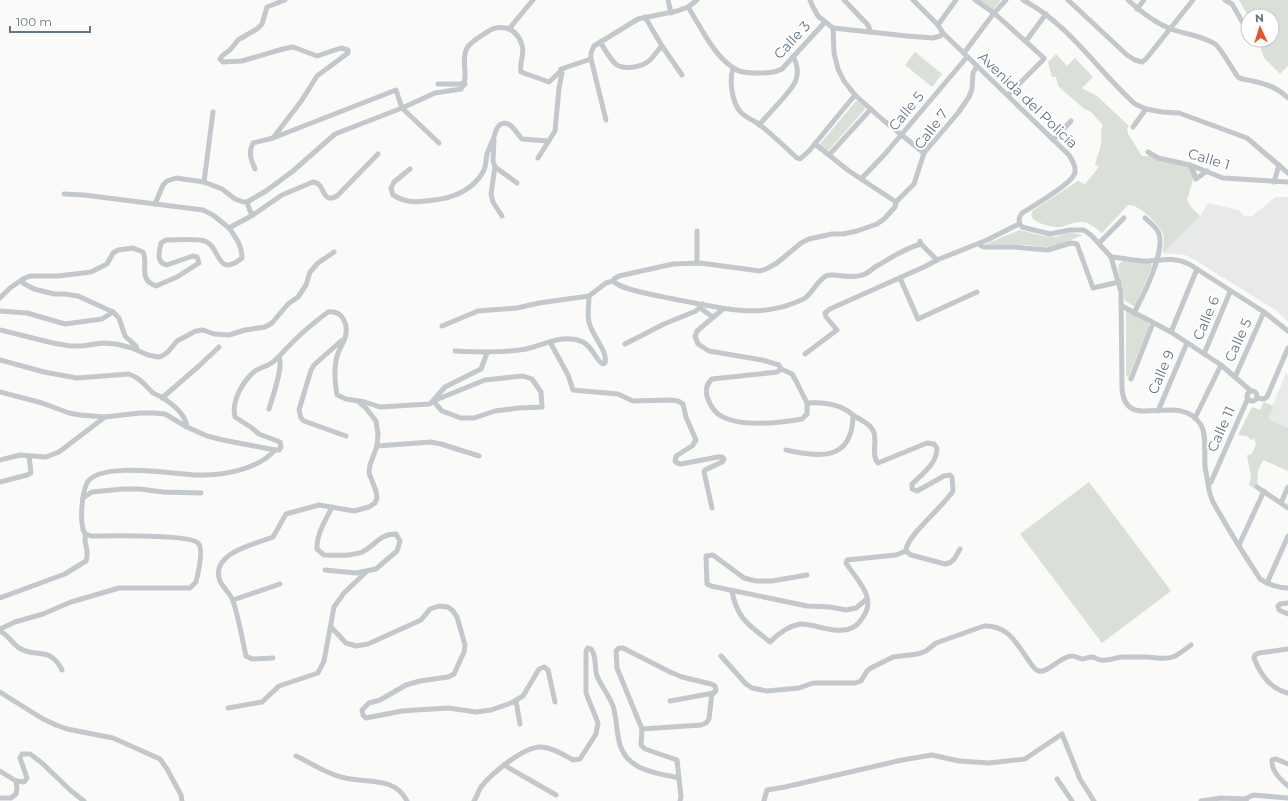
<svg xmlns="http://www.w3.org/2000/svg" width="1288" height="801" font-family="Montserrat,sans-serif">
<rect width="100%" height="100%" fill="#fafaf8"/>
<!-- built -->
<g fill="#e8e9e9">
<path d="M1276 197H1288V322L1277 311 1195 260 1185 255 1163 253 1200 216 1208 203 1239 210 1244 216H1252Z"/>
<path d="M1286 373 1288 374V428L1267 419Z"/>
</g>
<!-- green -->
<g fill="#dadfd7">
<path d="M978 0H1001L992 11Z"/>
<path d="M1239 0H1288V66L1280 74 1264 58 1258 40H1272V16H1248Z"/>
<path d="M915 52 942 74 932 87 905 65Z"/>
<path d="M1056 54 1067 66 1075 58 1093 77 1082 88 1097 96 1129 126 1127 129 1128 134 1142 156H1153L1196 169 1198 177 1194 176 1187 200 1191 207 1200 216 1163 253C1163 247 1165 240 1163 234 1159 224 1139 204 1128 205L1102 233C1097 229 1090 223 1083 222 1075 221 1069 225 1061 227 1055 228 1039 224 1034 220 1031 217 1031 214 1032 211L1078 181 1085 184 1099 167 1095 164C1097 157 1100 151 1101 144 1102 137 1100 131 1103 125L1091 112 1083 108 1058 86 1056 77H1052L1048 62Z"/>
<path d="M856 101H858L865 107V109L828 151 820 147V144Z"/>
<path d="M1020 230 1043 236 1056 237 1067 233H1073L1083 235 1054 247H1044L1028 245 985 244Z"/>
<path d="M1124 260 1150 262 1152 266 1136 305 1134 306 1125 301C1125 289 1116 272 1119 264Z"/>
<path d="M1126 311H1128L1148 322 1149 326 1128 378 1126 374Z"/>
<path d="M1264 402 1273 406 1268 419 1288 428V471L1263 460 1258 471 1257 487 1254 488 1249 485 1251 477 1247 455 1252 454 1256 444 1255 441V439L1251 440 1247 436 1238 435 1252 407 1260 410Z"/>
<path d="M1089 482 1171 591 1102 643 1020 534Z"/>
</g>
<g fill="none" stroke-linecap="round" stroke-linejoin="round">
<!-- street -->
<g stroke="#c3c8cc" stroke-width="5">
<path d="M285 0 267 7 262 24 257 29 238 40 230 50 223 55 220 59 223 62 242 61 283 49 293 47 317 56 341 48 348 50V53L317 76 302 100 273 138 396 90 402 108 439 143"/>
<path d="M668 0 671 13"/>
<path d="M810 0 812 5 818 16 833 28 907 36 933 38 940 36 943 33"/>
<path d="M844 0 868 25 870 30V32"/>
<path d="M913 0 938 25 943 33 1069 155C1072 160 1076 165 1075 172 1074 183 1033 206 1022 213 1018 218 1018 222 1022 227L1050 234 1070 230H1084L1092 236 1111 257 1121 292 1122 389C1126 435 1178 389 1201 425 1207 435 1204 455 1205 467 1207 476 1208 486 1210 494 1212 501 1216 508 1220 514 1232 536 1246 557 1260 579 1267 584 1279 588 1288 588"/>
<path d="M975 0 994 13 1044 58 1042 61 1008 95"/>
<path d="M1023 0C1069 24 1097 70 1135 104L1146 109 1162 112 1179 113 1247 138 1288 173"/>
<path d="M1068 0 1127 55 1135 60 1142 62 1146 59 1193 0"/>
<path d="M1128 0C1141 12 1155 23 1171 29 1185 34 1203 36 1215 44 1221 48 1232 69 1238 77 1243 80 1248 80 1253 81 1269 85 1276 87 1288 98"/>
<path d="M1225 0 1232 4 1243 23"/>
<path d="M688 7C700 26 713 54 732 67 739 73 750 73 758 73 767 73 774 73 782 69L825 22"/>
<path d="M1137 9 1144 0"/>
<path d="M645 17 662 46 682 75"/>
<path d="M938 25 956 0"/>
<path d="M833 28 834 53 838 69 844 81 855 95 883 120 924 153"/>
<path d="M509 29 533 0"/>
<path d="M1026 41 1046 14"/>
<path d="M600 42C605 49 610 60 617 65 625 70 643 67 650 60 654 56 658 50 662 46"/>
<path d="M964 53 994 13 1006 0"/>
<path d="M733 68C729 81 732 100 739 110 743 117 754 120 760 125 773 135 785 147 797 158L800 159 809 151 855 95"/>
<path d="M438 84H465"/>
<path d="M606 120 591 59V53L594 46 638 19 677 11 688 7 697 0"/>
<path d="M759 125C769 113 787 96 794 84 799 76 798 64 793 57"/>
<path d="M1133 127 1146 109"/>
<path d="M494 140 493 161 495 167 517 183"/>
<path d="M1053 140 1071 121"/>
<path d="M815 144 849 171 896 202"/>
<path d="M1148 152 1158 158 1190 165 1223 178 1288 182"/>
<path d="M829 155 871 109"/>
<path d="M538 158 555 131 559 88 562 73 561 69"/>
<path d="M1190 165 1196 179 1207 171"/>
<path d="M495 167 491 194 493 202 502 216"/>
<path d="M255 169C251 159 248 153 253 143L273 138"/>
<path d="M410 169 394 182 391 188 393 195C408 204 417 202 434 200 453 198 473 190 483 172 486 167 486 160 487 154 489 148 491 143 494 137 495 133 497 126 501 124 511 120 517 134 522 139L548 141"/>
<path d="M861 179 885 154 967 57"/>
<path d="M204 182 213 112"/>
<path d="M1274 182 1279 165"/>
<path d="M64 194 84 195 203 210 213 215 229 228 253 215 282 195 313 182C326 183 321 205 337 196L378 154"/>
<path d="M247 202 250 211 253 215"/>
<path d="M155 204 163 185 167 181 176 178 204 182 222 189 235 199 243 202H247L266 191 293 171 335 134 402 108 435 93 461 89C470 77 460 60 467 48 471 42 478 38 484 34 492 29 496 26 506 28 514 30 520 37 522 45 525 54 519 63 521 72L549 82 564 68 591 59"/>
<path d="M920 241 921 244 937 260"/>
<path d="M980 243 981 246 984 247H1014L1048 250 1071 243 1077 244 1093 288 1119 282"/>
<path d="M1099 243 1124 218"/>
<path d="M1111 257C1122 258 1132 260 1143 261 1161 261 1171 256 1189 264L1264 312 1288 331"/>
<path d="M697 263V231"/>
<path d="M900 278 918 319 977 292"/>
<path d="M613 281C621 290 656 295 668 298 710 305 753 320 794 303 797 302 802 300 805 298 813 292 817 281 826 276 834 272 850 280 862 275 867 274 871 270 875 267 889 259 905 248 921 244"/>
<path d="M0 298 10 288 23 279"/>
<path d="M1122 306 1171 332 1221 365 1251 391"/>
<path d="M700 308 713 317"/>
<path d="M723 309 697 331 695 336 698 344 709 351 762 360 779 365 781 369 777 372 712 379C706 384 705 392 708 399 710 404 713 410 718 414 738 428 779 423 802 419L807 414V403L796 381 792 374 781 369"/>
<path d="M0 311 27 313 65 324 102 319 113 312"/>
<path d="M1134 313C1143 296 1165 252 1159 234 1157 227 1150 223 1145 218"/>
<path d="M442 326 478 311 517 308 539 303 589 296 606 283 613 281 614 279 619 276 673 264 700 263 760 271 766 269 777 263 801 243 809 239 832 234H843L857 231 877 224 884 219 895 207 896 202 914 184 924 153 958 113 969 97 972 89 973 73 977 66"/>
<path d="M0 330 53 343 70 346H82L102 343 116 344 132 348 148 355 158 357 162 356 168 352 177 341 196 331 203 330 214 334 229 335 245 330 265 327 272 323 288 304 298 297 306 285 310 272 318 263 334 252"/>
<path d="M1171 332 1197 269"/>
<path d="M341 341 314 365 311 370 299 410 301 418 304 421 346 436"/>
<path d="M550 342 568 375 573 390 618 394 633 401 670 400 678 401 683 404 686 417 696 440 692 446 676 456 675 461 677 463 681 464 718 457H722L724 459 722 462 705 470 704 472 712 508"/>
<path d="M625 344 664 324 696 311 703 304"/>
<path d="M137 350 136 346 125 336 119 318 113 312 78 296 65 294H54L34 289 23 283V279L30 276H58L91 272 107 264 113 253 118 250 133 248 143 252C149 265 137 279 156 286L177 277 199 263 197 257 193 256 167 265C156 263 159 252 161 243L166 240C177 240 195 238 205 241 221 247 216 279 242 258 242 245 236 238 229 228"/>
<path d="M455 351C478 352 502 353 526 349 545 345 563 333 583 342 593 347 596 361 603 364L605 363C608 353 595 338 591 328 586 319 589 306 589 296"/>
<path d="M805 354 837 330 826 317 825 313 830 309 926 266 937 260 987 240 1019 224"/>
<path d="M1204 354 1230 292"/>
<path d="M0 360 44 372 77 378 129 374C140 378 145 385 153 393 156 395 159 396 162 397 172 404 186 414 187 427"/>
<path d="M523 376 532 379 541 392 542 407 519 408 495 411 474 418H461L442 411 433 401 485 380Z"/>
<path d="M1235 377 1264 312"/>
<path d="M1131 379 1153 323"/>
<circle cx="1252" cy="396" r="5"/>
<path d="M0 392 42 403 69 413 80 415 105 417 140 413H154L165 414 187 427 207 436 223 440 275 450H279L281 447 280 442 259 434 252 428 235 417C231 401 243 381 255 371 261 367 269 366 274 361 278 358 281 354 285 350 298 336 313 323 328 312 343 310 349 325 345 338 342 346 337 352 336 361 334 372 335 384 337 395L346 399 365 402 380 407 430 404 445 387 481 369 487 353"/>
<path d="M162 398 200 365 219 347"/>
<path d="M1257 398 1264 399 1267 397 1288 348"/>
<path d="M807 403C821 402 835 403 846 410 850 412 852 415 856 417 863 421 872 425 874 433 877 441 871 456 878 463L927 443 934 444 937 448C937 464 922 474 912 484V489L917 491 944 476 950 475 952 477 953 491C945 505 905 537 906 551L911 555 945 564C954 563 956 556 960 549"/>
<path d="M269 409C272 398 284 366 279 357"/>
<path d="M1158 411 1187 343"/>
<path d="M1195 418 1221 365"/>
<path d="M377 446 431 442 441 444 479 456"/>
<path d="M786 450C819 457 852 462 853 416"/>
<path d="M0 460 20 455 46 457 59 452 105 417"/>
<path d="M0 482 27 475 31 473 29 456"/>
<path d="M1209 484 1211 482 1248 398"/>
<path d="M1257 487 1288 508"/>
<path d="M83 498 92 492 123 489H140L163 492 201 493"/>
<path d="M1281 503 1288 487"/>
<path d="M1239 545 1264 491"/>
<path d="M325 570 356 573 376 569 397 551 400 541 396 534C379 534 375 546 362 552 350 557 336 555 324 555L317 549C316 534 326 520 332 507"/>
<path d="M807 575 772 581H756L744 578 713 555 706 556 707 584 711 586 807 606 830 607 846 610 856 608 867 599"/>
<path d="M1267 583 1288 536"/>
<path d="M732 591C737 619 749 625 770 642 779 633 788 626 800 624 815 624 829 632 843 630 850 630 857 626 861 620 879 598 857 581 846 563L847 560 896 555 906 551"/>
<path d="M0 598 65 574 86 561C89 553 86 548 85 540 85 538 86 536 85 534 85 532 83 531 83 529 80 518 82 493 87 483 99 461 173 474 196 475 221 476 258 470 275 450"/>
<path d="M233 600 280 584"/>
<path d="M1288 603 1280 604 1278 606 1279 610 1288 614"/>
<path d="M331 627 346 643 356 646 368 644 421 620 430 609 439 606 448 607 453 611 457 617 465 645 464 652 454 674 448 677 420 681 406 685 380 700 369 703 362 710 363 715 366 718 402 711 416 710 449 708 476 712 491 710 511 703 523 696 539 669 544 667 548 670 555 702"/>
<path d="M0 629 15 622 43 614 71 602 119 588H190L196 582C198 574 204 549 198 543 189 534 108 536 91 536L86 534"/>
<path d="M0 631C8 635 12 643 19 648 37 659 49 645 62 670"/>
<path d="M1288 649 1259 653 1255 655 1254 658C1260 674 1271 689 1288 693"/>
<path d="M721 656 746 684 752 688 767 691 799 688 813 683H855L861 681 867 671 871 668 893 657 918 654 926 651 936 643 984 626C1008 625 1016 643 1029 661 1032 665 1034 670 1039 671 1049 673 1060 656 1072 656 1076 656 1079 659 1083 659 1086 658 1089 657 1093 657 1095 658 1098 660 1101 660 1109 661 1114 658 1122 657 1130 657 1138 657 1146 657 1155 657 1164 660 1173 657 1180 654 1185 649 1191 645"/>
<path d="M273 658 252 659 246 656C242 638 239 619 233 601 231 594 223 588 220 581 209 553 256 544 273 537L286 514 319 505 354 511 369 507 375 503 377 498 376 491 369 473 370 465 377 446 378 434 376 421 366 408 359 402"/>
<path d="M0 692 43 719 56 725 67 729 113 738 160 759 167 769 181 795 182 801"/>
<path d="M516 701 520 724"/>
<path d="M670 701 714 693 716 690 715 686 711 684 682 677 670 672 623 648H619L616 651 617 668 642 729 641 745 645 749 677 760 681 797 680 801"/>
<path d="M228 708 262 702 279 686 318 673 324 661 334 607 344 593 366 572"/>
<path d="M642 729 701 725 706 723 709 719 712 693"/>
<path d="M296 756C311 763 325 773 341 777 365 784 394 775 407 801"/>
<path d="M1288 764 1276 759 1272 760C1271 771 1281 780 1288 786"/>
<path d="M504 765 556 795"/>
<path d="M0 771 16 781 17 788 16 794 11 798H0"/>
<path d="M1057 779 1072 801"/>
<path d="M16 781 24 782 27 778 20 758 22 754H30L42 763 70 790 84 801"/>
<path d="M474 801C477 797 478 791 481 787 491 774 525 745 542 747 554 748 564 755 573 760L580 759 596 734 598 723 586 693V651L588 648 591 649C597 656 594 667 597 676 601 686 609 695 613 706 617 718 616 732 620 745 628 771 657 773 679 778"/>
<path d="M764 801 767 790 785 787 902 760 932 755 959 761 989 763 1025 759 1062 734 1080 779 1094 801"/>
<path d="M1201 801 1221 798 1246 799"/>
<path d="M1246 801 1247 798 1253 795 1288 798"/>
</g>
</g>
<g text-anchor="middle" stroke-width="4" stroke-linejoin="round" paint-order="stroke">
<!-- street labels -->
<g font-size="14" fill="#657683" stroke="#fff">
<text transform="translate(792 40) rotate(-47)" y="5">Calle 3</text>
<text transform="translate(1028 100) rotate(44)" y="5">Avenida del Policía</text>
<text transform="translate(906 111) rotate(-50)" y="5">Calle 5</text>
<text transform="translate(931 129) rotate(-53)" y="5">Calle 7</text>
<text transform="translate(1209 159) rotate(17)" y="5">Calle 1</text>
<text transform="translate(1206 318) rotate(-67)" y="5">Calle 6</text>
<text transform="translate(1238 340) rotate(-66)" y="5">Calle 5</text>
<text transform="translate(1161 372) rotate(-67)" y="5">Calle 9</text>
<text transform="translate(1221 429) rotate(-66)" y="5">Calle 11</text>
</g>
</g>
<!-- north arrow -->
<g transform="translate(1260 28) rotate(356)"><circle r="19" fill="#ffffff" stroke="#c1c8cd"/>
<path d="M0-3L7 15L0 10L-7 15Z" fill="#e4572e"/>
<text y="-6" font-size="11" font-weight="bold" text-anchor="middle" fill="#657683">N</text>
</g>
<!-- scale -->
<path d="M10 26v6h80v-6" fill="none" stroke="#657683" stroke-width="2"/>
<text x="16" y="26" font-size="12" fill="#657683" stroke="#ffffff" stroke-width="3" paint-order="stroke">100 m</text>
</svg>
